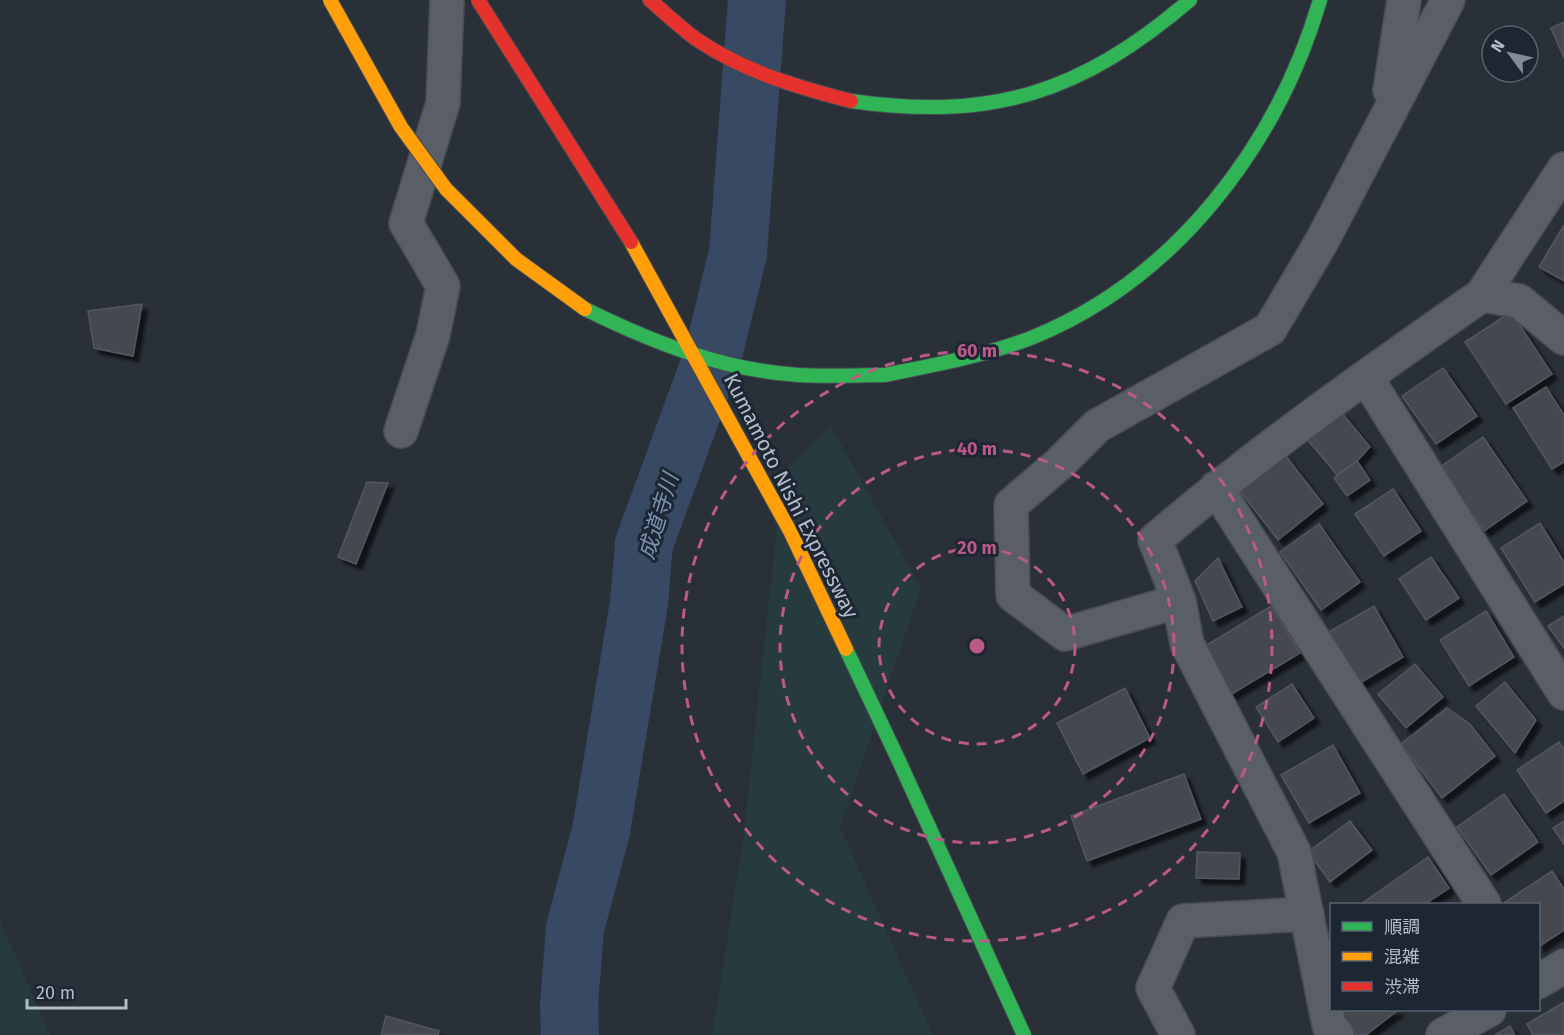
<svg xmlns="http://www.w3.org/2000/svg" width="1564" height="1035" font-family="'Fira Sans','Noto Sans JP',sans-serif">
<defs>
<filter id="shadow"><feDropShadow dx="5.5" dy="5.5" stdDeviation="1.5" flood-color="#0009"/></filter>
</defs>
<rect width="100%" height="100%" fill="#2a3038"/>
<!-- green -->
<g fill="#273a3e">
<path d="M831 426 921 588 840 827 933 1035H712L743 840 783 471Z"/>
<path d="M0 920 50 1035H0Z"/>
</g>
<g fill="none" stroke-linecap="round" stroke-linejoin="round">
<!-- river -->
<path stroke="#384963" stroke-width="58" d="M570 1035 569 1005 575 928 601 831 639 603 644 544 713 355 738 253 757 0"/>
</g>
<!-- building -->
<g fill="#444950" stroke="#52575f" stroke-width="1.5" filter="url(#shadow)">
<path d="M1564 22V58L1551 28Z"/>
<path d="M1564 225V281L1539 267Z"/>
<path d="M142 304 133 356 94 348 88 311Z"/>
<path d="M1511 312 1552 374 1506 404 1465 342Z"/>
<path d="M1443 368 1477 416 1436 444 1402 396Z"/>
<path d="M1546 387 1564 415V462L1552 469 1513 408Z"/>
<path d="M1341 412 1370 447 1357 461 1337 475 1308 440Z"/>
<path d="M1483 437 1527 501 1484 531 1440 467Z"/>
<path d="M1285 455 1323 504 1278 540 1240 491Z"/>
<path d="M1357 461 1370 480 1347 496 1334 478Z"/>
<path d="M367 482 388 483 356 564 338 557Z"/>
<path d="M1393 489 1421 531 1384 556 1355 514Z"/>
<path d="M1540 523 1564 562V584L1535 602 1501 548Z"/>
<path d="M1319 524 1360 582 1321 610 1280 552Z"/>
<path d="M1431 557 1459 598 1426 620 1399 579Z"/>
<path d="M1218 558 1242 607 1213 621 1195 581Z"/>
<path d="M1271 606 1300 653 1230 695 1202 648Z"/>
<path d="M1374 606 1403 657 1350 689 1320 637Z"/>
<path d="M1486 611 1514 657 1469 686 1440 640Z"/>
<path d="M1564 616V648L1548 626Z"/>
<path d="M1415 664 1443 697 1406 728 1378 694Z"/>
<path d="M1505 682 1536 720 1515 753 1476 706Z"/>
<path d="M1292 684 1314 718 1278 742 1256 707Z"/>
<path d="M1125 688 1150 738 1083 774 1057 723Z"/>
<path d="M1447 708 1470 724 1495 756 1442 798 1401 744Z"/>
<path d="M1559 742 1564 749V801L1546 813 1517 770Z"/>
<path d="M1333 745 1360 793 1309 823 1281 775Z"/>
<path d="M1184 774 1201 819 1087 861 1071 816Z"/>
<path d="M1504 794 1538 842 1491 875 1457 827Z"/>
<path d="M1350 821 1372 850 1330 882 1308 852Z"/>
<path d="M1564 821V844L1553 828Z"/>
<path d="M1197 852 1240 853 1239 879 1196 878Z"/>
<path d="M1428 857 1449 888 1425 904H1361Z"/>
<path d="M1552 871 1564 889V930L1538 947V904H1507L1505 902Z"/>
<path d="M1564 1002V1035H1533L1527 1024Z"/>
<path d="M1347 1010H1398L1366 1035H1337L1329 1025Z"/>
<path d="M386 1016 439 1031 438 1035H381Z"/>
<path d="M1510 1026 1515 1035H1495Z"/>
</g>
<g fill="none" stroke-linecap="round" stroke-linejoin="round">
<defs>
<g id="street">
<path d="M1390 90 1404 0"/>
<path d="M1482 295 1564 169"/>
<path d="M1366 377 1564 693"/>
<path d="M401 431 433 335 443 286 406 223 443 103 447 0"/>
<path d="M1216 488 1484 904"/>
<path d="M1179 601 1065 634 1013 595 1011 505 1059 464 1097 426 1270 329 1322 241 1448 0"/>
<path d="M1538 982 1564 966"/>
<path d="M1178 1035 1153 988 1183 921 1307 914"/>
<path d="M1337 1035 1329 1025 1294 852 1187 644 1179 601 1155 540C1259 451 1370 373 1482 295L1519 301 1564 338"/>
<path d="M1443 1035 1489 1010"/>
</g>
<g id="fast">
<path d="M851 101C993 121 1081 93 1190 0"/>
<path d="M885 375C934 365 984 356 1031 338 1175 280 1277 146 1320 0"/>
<path d="M899 761 1024 1035"/>
</g>
<path id="jam" d="M650 0C665 13 680 27 696 39 743 71 796 87 851 101"/>
</defs>
<!-- street casing -->
<use href="#street" stroke="#484c53" stroke-width="36"/>
<!-- fast casing -->
<use href="#fast" stroke="#474c53" stroke-width="16"/>
<!-- jam casing -->
<use href="#jam" stroke="#474c53" stroke-width="16"/>
<!-- street -->
<use href="#street" stroke="#5a5e66" stroke-width="33"/>
<!-- fast -->
<use href="#fast" stroke="#30b455" stroke-width="14"/>
<!-- jam -->
<use href="#jam" stroke="#e5322d" stroke-width="14"/>
<defs>
<g id="fast-bridge">
<path d="M585 309C652 342 722 370 798 375 827 377 856 375 885 375"/>
<path d="M846 649 899 761"/>
</g>
<g id="slow-bridge">
<path d="M330 0 401 127 446 189 516 259 585 309"/>
<path d="M631 242 791 533 846 649"/>
</g>
<path id="jam-bridge" d="M478 0 631 242"/>
</defs>
<!-- fast-bridge casing -->
<use href="#fast-bridge" stroke="#474c53" stroke-width="16" stroke-linecap="butt"/>
<!-- slow-bridge casing -->
<use href="#slow-bridge" stroke="#474c53" stroke-width="16" stroke-linecap="butt"/>
<!-- jam-bridge casing -->
<use href="#jam-bridge" stroke="#474c53" stroke-width="16" stroke-linecap="butt"/>
<!-- fast-bridge -->
<use href="#fast-bridge" stroke="#30b455" stroke-width="14"/>
<!-- slow-bridge -->
<use href="#slow-bridge" stroke="#ff9f0a" stroke-width="14"/>
<!-- jam-bridge -->
<use href="#jam-bridge" stroke="#e5322d" stroke-width="14"/>
</g>
<!-- distance rings -->
<g fill="none" stroke="#bc5a87" stroke-width="3" stroke-dasharray="10 8">
<circle cx="977" cy="646" r="98"/>
<circle cx="977" cy="646" r="197"/>
<circle cx="977" cy="646" r="295"/>
</g>
<g text-anchor="middle" stroke-width="6" stroke-linejoin="round" paint-order="stroke">
<!-- street labels -->
<g font-size="21" fill="#b4bcc9" stroke="#1d2633">
<text transform="translate(791 496) rotate(63)" y="7">Kumamoto Nishi Expressway</text>
</g>
<!-- water labels -->
<g font-size="22" font-style="italic" fill="#7c92b1" stroke="#1d2633">
<text transform="translate(658 516) rotate(-73)" y="8">成道寺川</text>
</g>
</g>
<circle cx="977" cy="646" r="9" fill="#bc5a87" stroke="#1d2633" stroke-width="3"/>
<g font-size="18" text-anchor="middle" font-weight="bold" fill="#bc5a87" stroke="#1d2633" stroke-width="6" stroke-linejoin="round" paint-order="stroke">
<text x="977" y="357">60 m</text>
<text x="977" y="455">40 m</text>
<text x="977" y="554">20 m</text>
</g>
<!-- legend -->
<rect x="1330" y="903" width="210" height="108" fill="#1d2633" stroke="#59626f" stroke-width="1.5"/>
<rect x="1342" y="922" width="30" height="9" fill="#30b455" stroke="#59626f" stroke-width="1.5"/>
<text x="1384" y="933" font-size="18" fill="#b4bcc9">順調</text>
<rect x="1342" y="952" width="30" height="9" fill="#ff9f0a" stroke="#59626f" stroke-width="1.5"/>
<text x="1384" y="963" font-size="18" fill="#b4bcc9">混雑</text>
<rect x="1342" y="982" width="30" height="9" fill="#e5322d" stroke="#59626f" stroke-width="1.5"/>
<text x="1384" y="993" font-size="18" fill="#b4bcc9">渋滞</text>
<!-- north arrow -->
<g transform="translate(1510 54) rotate(303)"><circle r="28" fill="#1d2633" stroke="#59626f" stroke-width="1.5"/>
<path d="M0-4.5L10 22L0 15L-10 22Z" fill="#848b96"/>
<text y="-9" font-size="16" font-weight="bold" text-anchor="middle" fill="#b4bcc9">N</text>
</g>
<!-- scale -->
<path d="M27 999v9h99v-9" fill="none" stroke="#b4bcc9" stroke-width="3"/>
<text x="36" y="999" font-size="18" fill="#b4bcc9" stroke="#1d2633" stroke-width="4.5" paint-order="stroke">20 m</text>
</svg>
